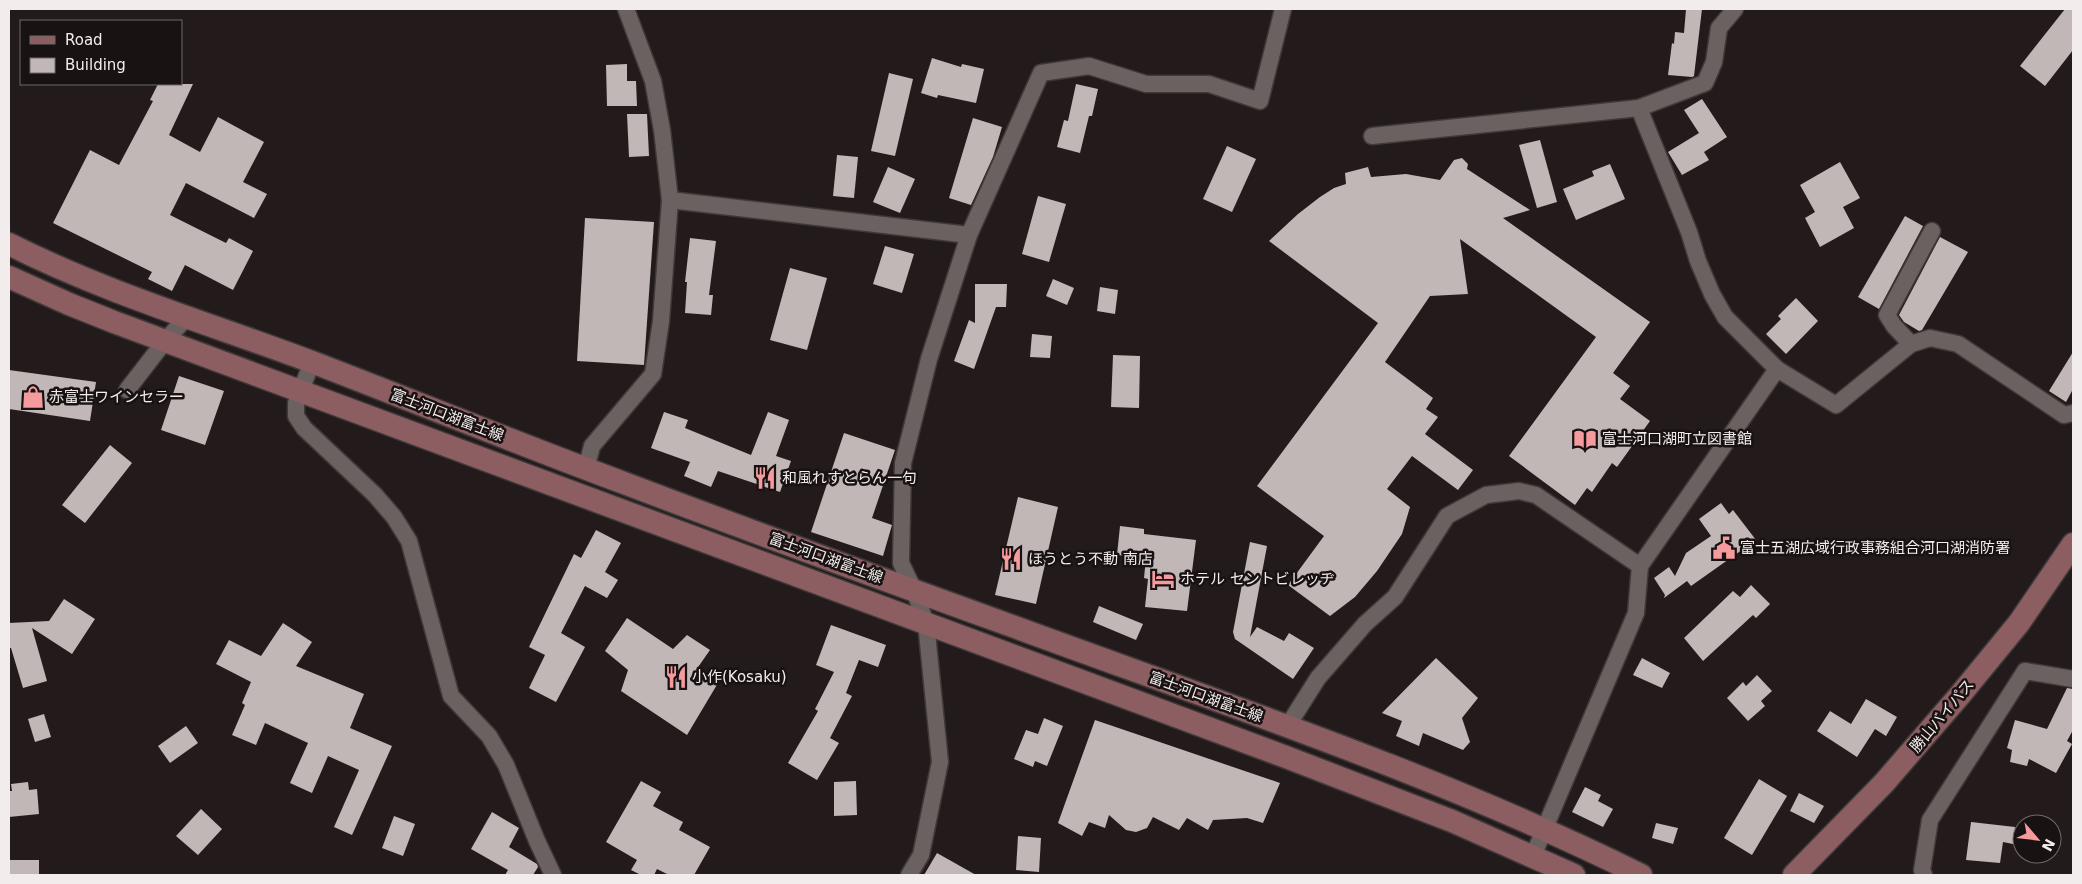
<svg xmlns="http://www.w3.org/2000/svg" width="2082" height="884" font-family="'DejaVu Sans','Noto Sans JP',sans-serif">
<rect width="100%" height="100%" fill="#231b1b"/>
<!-- building -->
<g fill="#c2b7b7">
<path d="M1686 9H1702L1694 76 1692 77 1668 75 1672 43 1674 44 1675 32 1684 33Z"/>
<path d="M2065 9H2073V50L2045 86 2020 66Z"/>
<path d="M932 58 961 67 962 64 984 69 976 103 938 95 937 98 921 93Z"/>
<path d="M627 64V81H636L637 106H607L606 65Z"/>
<path d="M889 73 913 79 895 156 871 151Z"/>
<path d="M158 84H193L169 135 200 152 218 117 264 142 243 182 267 194 254 218 186 183 170 215 226 243 229 238 253 251 233 290 185 265 172 291 148 279 152 272 53 223 90 150 119 165 153 101 150 100Z"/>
<path d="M1076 84 1098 89 1092 116H1089L1080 153 1057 147 1064 120 1068 121Z"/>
<path d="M1702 99 1727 137 1704 152 1709 160 1682 175 1668 152 1699 133 1684 110Z"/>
<path d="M627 114H647L649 156 629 157Z"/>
<path d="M973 118 1002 127 993 157 971 205 949 198Z"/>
<path d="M1540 140 1557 202 1537 208 1519 145Z"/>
<path d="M1227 146 1256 159 1232 212 1203 199Z"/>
<path d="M837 155 858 157 854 198 833 196Z"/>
<path d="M1462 158 1468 164 1467 169 1530 210 1503 218 1650 322 1613 373 1630 386 1620 399 1650 421 1617 467 1612 463 1592 492 1587 488 1575 505 1509 456 1596 337 1460 239 1468 294 1430 296 1385 362 1433 398 1426 409 1438 417 1425 434 1473 470 1458 490 1412 456 1387 489 1410 507 1402 534 1377 571 1355 597 1330 616 1288 585 1324 536 1257 486 1378 323 1269 241 1298 214 1320 197 1334 188 1346 184 1345 173 1368 167 1371 177 1406 174 1440 180 1454 160Z"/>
<path d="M1840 162 1860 198 1843 207 1854 228 1820 247 1805 218 1815 212 1800 185Z"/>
<path d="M1610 164 1625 199 1576 220 1563 189 1594 176 1592 171Z"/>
<path d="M888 167 915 179 900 213 873 202Z"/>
<path d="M1038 196 1066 204 1049 262 1022 254Z"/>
<path d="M1905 216 1923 226 1879 309 1858 297Z"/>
<path d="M585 218 654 222 644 365 577 361Z"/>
<path d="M1940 237 1968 252 1922 330 1919 331 1904 322 1899 315Z"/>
<path d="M690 238 716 241 709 295H713L711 315 685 313 687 282H685Z"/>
<path d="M885 246 914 254 902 293 873 284Z"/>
<path d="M790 268 827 278 807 350 770 340Z"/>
<path d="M1053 279 1074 288 1067 305 1046 296Z"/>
<path d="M975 284H1007L1006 307H996L974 369 954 361 969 320 975 323Z"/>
<path d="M1100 287 1118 290 1115 314 1097 311Z"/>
<path d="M1796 298 1818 321 1786 354 1766 334 1781 319 1778 316Z"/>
<path d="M1032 334 1052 336 1050 358 1030 357Z"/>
<path d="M2073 352V389L2066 402 2049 391Z"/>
<path d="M1113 355 1140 356 1139 408 1111 407Z"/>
<path d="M9 370 96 382 90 421 9 409Z"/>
<path d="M179 376 224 391 205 445 161 430Z"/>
<path d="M664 412 688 420 685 428 751 455 768 412 789 420 776 456 791 461 780 492 718 471 711 487 684 476 690 462 651 448Z"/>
<path d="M844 433 895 450 872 518 892 525 883 556 811 532Z"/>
<path d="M110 445 132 463 85 523 62 505Z"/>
<path d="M1018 497 1058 507 1036 604 995 595Z"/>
<path d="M1721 503 1729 514 1733 510 1756 540 1691 586 1687 581 1664 598 1665 595 1654 578 1669 567 1675 576 1686 553 1711 536 1699 519Z"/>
<path d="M1120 526 1144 529V534L1196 540 1187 611 1145 607 1148 579 1144 578 1146 558 1117 555Z"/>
<path d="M596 530 621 543 605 572 618 580 607 598 585 586 561 633 585 647 556 702 529 688 545 655 529 647 574 554 581 558Z"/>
<path d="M1250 542 1267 546 1250 637 1257 627 1284 641 1289 633 1314 648 1293 679 1235 639 1233 632Z"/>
<path d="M1751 585 1770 604 1756 618 1753 615 1703 661 1684 638 1733 591 1740 597Z"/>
<path d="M64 599 95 619 72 654 32 628 47 681 23 688 11 648H9V623L49 621Z"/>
<path d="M1099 606 1143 624 1136 640 1093 622Z"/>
<path d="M627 618 673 649 687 635 710 650 696 670 718 683 687 735 621 691 628 670 605 651Z"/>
<path d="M283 623 312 642 296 666 364 694 350 728 392 746 352 835 334 827 359 770 328 756 312 793 290 783 308 743 265 723 256 745 232 735 245 705 242 703 251 682 216 664 229 640 261 656Z"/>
<path d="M831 625 886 645 878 667 859 660 846 693 852 696 830 738 839 743 817 780 788 763 818 711 815 709 834 672 816 665Z"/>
<path d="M1436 658 1478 698 1462 718 1470 742 1463 750 1423 733 1419 746 1396 736 1402 721 1382 713Z"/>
<path d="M1642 658 1670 673 1662 688 1633 675Z"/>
<path d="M1757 675 1772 691 1761 701 1765 706 1748 721 1727 698 1743 682 1746 686Z"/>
<path d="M2067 688 2073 689V730L2067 741 2072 744 2056 773 2029 759 2027 766 2010 762 2012 750 2007 748 2015 720 2047 729Z"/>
<path d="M1866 699 1897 717 1886 736 1875 729 1857 757 1817 731 1830 711 1851 724Z"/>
<path d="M44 714 51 737 35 742 28 719Z"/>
<path d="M1044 718 1063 726 1047 766 1035 761 1033 767 1014 759 1026 730 1038 734Z"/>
<path d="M1095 720 1280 783 1263 823 1247 818 1213 820 1208 830 1187 818 1179 830 1153 817 1147 828 1136 832 1126 830 1109 815 1105 828 1089 822 1082 836 1058 823Z"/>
<path d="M186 726 198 743 170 763 158 746Z"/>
<path d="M1759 779 1787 796 1752 855 1724 838Z"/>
<path d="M641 781 661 792 653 806 683 822 679 830 710 847 694 875H669L657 869 654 875H641L631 870 637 860 606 842Z"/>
<path d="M856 781 857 815 834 816V782Z"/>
<path d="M28 782 29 790 37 789 39 814 9 817V791H12L11 784Z"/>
<path d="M1585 787 1601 795 1598 801 1613 809 1603 827 1572 812Z"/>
<path d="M1799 793 1824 806 1814 823 1790 811Z"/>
<path d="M201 809 222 829 198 855 176 836Z"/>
<path d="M492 812 519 828 509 847 537 864 538 867 533 875H505L508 870 471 849Z"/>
<path d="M394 816 415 824 403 856 382 848Z"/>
<path d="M1971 822 2015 827 2013 844 2003 842 2000 863 1966 860Z"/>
<path d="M1656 823 1678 828 1673 844 1652 838Z"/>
<path d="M1018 836 1041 838 1039 872 1016 870Z"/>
<path d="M937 853 976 875H924Z"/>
<rect x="9" y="860" width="30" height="15"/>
</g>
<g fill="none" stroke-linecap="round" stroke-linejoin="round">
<defs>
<g id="street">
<path d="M1639 108 1689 232 1698 261 1712 294 1725 317 1777 369"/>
<path d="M1372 136 1639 108 1705 83 1714 62 1719 28 1735 9"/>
<path d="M670 200 969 235"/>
<path d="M1911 344 1894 326 1887 315 1932 231"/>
<path d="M312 362 296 403V416L304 428 375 495 394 517 409 541 451 696 489 736 506 765 537 841 553 875"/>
<path d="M127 390 165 341 187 317"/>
<path d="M586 469 592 446 653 374 661 321 670 200 662 130 653 81 626 9"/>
<path d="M1287 727 1318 678 1365 624 1395 597 1447 516 1486 495 1519 491 1536 495 1640 566"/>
<path d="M1533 856 1636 613 1640 566 1777 369 1836 405 1911 344 1930 338 1958 344 2064 415 2073 413"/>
<path d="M909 875 921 855 940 762 926 623 914 590 901 563 903 463 929 359 969 235 1041 73 1089 66 1146 84H1209L1260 101 1283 9"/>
<path d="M1924 875 1922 870 1930 820 2025 671 2073 679"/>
</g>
<g id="secondary">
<path d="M9 244C106 293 211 324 312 362 416 402 519 444 624 483 753 532 882 579 1012 626 1224 704 1439 775 1641 875"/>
<path d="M9 277 69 304 114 322 1286 757 1452 821 1574 875"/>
<path d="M1794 875 1884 783 1960 695 2019 623 2073 544"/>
</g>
</defs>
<!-- street casing -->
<use href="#street" stroke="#3f3939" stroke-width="19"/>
<!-- secondary casing -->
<use href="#secondary" stroke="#3f3939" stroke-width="25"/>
<!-- street -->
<use href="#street" stroke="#6b6161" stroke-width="16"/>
<!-- secondary -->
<use href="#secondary" stroke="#8c5e62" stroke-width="22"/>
</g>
<!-- icons -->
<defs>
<symbol id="shop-bare" viewBox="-9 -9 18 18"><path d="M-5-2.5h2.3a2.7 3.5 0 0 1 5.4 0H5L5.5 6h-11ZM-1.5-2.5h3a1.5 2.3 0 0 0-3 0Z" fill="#f59b9e" stroke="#191212" stroke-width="2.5" paint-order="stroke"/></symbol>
<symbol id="library-bare" viewBox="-9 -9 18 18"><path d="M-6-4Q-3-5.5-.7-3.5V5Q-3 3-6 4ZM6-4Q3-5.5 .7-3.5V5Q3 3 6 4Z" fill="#f59b9e" stroke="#191212" stroke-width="2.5" paint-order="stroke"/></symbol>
<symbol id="restaurant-bare" viewBox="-9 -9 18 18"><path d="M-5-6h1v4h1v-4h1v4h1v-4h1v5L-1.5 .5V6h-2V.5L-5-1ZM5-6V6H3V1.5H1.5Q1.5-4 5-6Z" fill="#f59b9e" stroke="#191212" stroke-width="2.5" paint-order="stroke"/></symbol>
<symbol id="civic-bare" viewBox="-9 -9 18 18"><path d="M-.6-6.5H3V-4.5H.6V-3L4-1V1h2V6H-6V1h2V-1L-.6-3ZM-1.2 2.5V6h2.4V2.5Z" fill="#f59b9e" stroke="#191212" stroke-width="2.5" paint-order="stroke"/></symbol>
<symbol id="hotel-bare" viewBox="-9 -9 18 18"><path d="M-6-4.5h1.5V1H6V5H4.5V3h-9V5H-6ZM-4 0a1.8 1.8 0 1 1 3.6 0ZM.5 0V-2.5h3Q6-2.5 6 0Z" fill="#f59b9e" stroke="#191212" stroke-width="2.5" paint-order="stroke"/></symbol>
</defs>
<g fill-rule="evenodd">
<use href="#shop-bare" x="17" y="381" width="32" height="32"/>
<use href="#library-bare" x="1569" y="423" width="32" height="32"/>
<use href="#restaurant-bare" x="749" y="462" width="32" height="32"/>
<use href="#civic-bare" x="1708" y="532" width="32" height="32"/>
<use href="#restaurant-bare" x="995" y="543" width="32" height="32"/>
<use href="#hotel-bare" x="1147" y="563" width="32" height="32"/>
<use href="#restaurant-bare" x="660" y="661" width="32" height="32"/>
</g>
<g text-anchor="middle" stroke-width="5" stroke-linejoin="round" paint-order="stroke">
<!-- poi labels -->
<g font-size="15" fill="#f2ecec" stroke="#191212" text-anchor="start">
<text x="49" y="402">赤富士ワインセラー</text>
<text x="1602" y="444">富士河口湖町立図書館</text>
<text x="782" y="483">和風れすとらん一句</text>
<text x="1740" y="553">富士五湖広域行政事務組合河口湖消防署</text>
<text x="1028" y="564">ほうとう不動 南店</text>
<text x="1180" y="584">ホテル セントビレッヂ</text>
<text x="692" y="682">小作(Kosaku)</text>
</g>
<!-- street labels -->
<g font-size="15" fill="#f2ecec" stroke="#191212">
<text transform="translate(447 415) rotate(21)" y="5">富士河口湖富士線</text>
<text transform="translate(826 558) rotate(20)" y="5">富士河口湖富士線</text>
<text transform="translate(1206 697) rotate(20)" y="5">富士河口湖富士線</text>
<text transform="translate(1942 716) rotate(-50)" y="5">勝山バイパス</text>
</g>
</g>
<!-- border -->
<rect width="2082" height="884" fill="none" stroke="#f2ecec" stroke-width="20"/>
<!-- legend -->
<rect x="20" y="20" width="162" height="65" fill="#191212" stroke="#706969"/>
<rect x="30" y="36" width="25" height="8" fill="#8c5e62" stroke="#706969"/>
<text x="65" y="45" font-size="15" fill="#f2ecec">Road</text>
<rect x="30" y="58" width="25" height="15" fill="#c2b7b7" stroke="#706969"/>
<text x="65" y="70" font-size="15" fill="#f2ecec">Building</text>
<!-- north arrow -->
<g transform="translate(2037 839) rotate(118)"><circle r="24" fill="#191212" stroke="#706969"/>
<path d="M0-4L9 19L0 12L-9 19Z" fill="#f59b9e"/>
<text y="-8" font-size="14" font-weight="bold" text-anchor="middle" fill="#f2ecec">N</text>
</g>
</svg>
